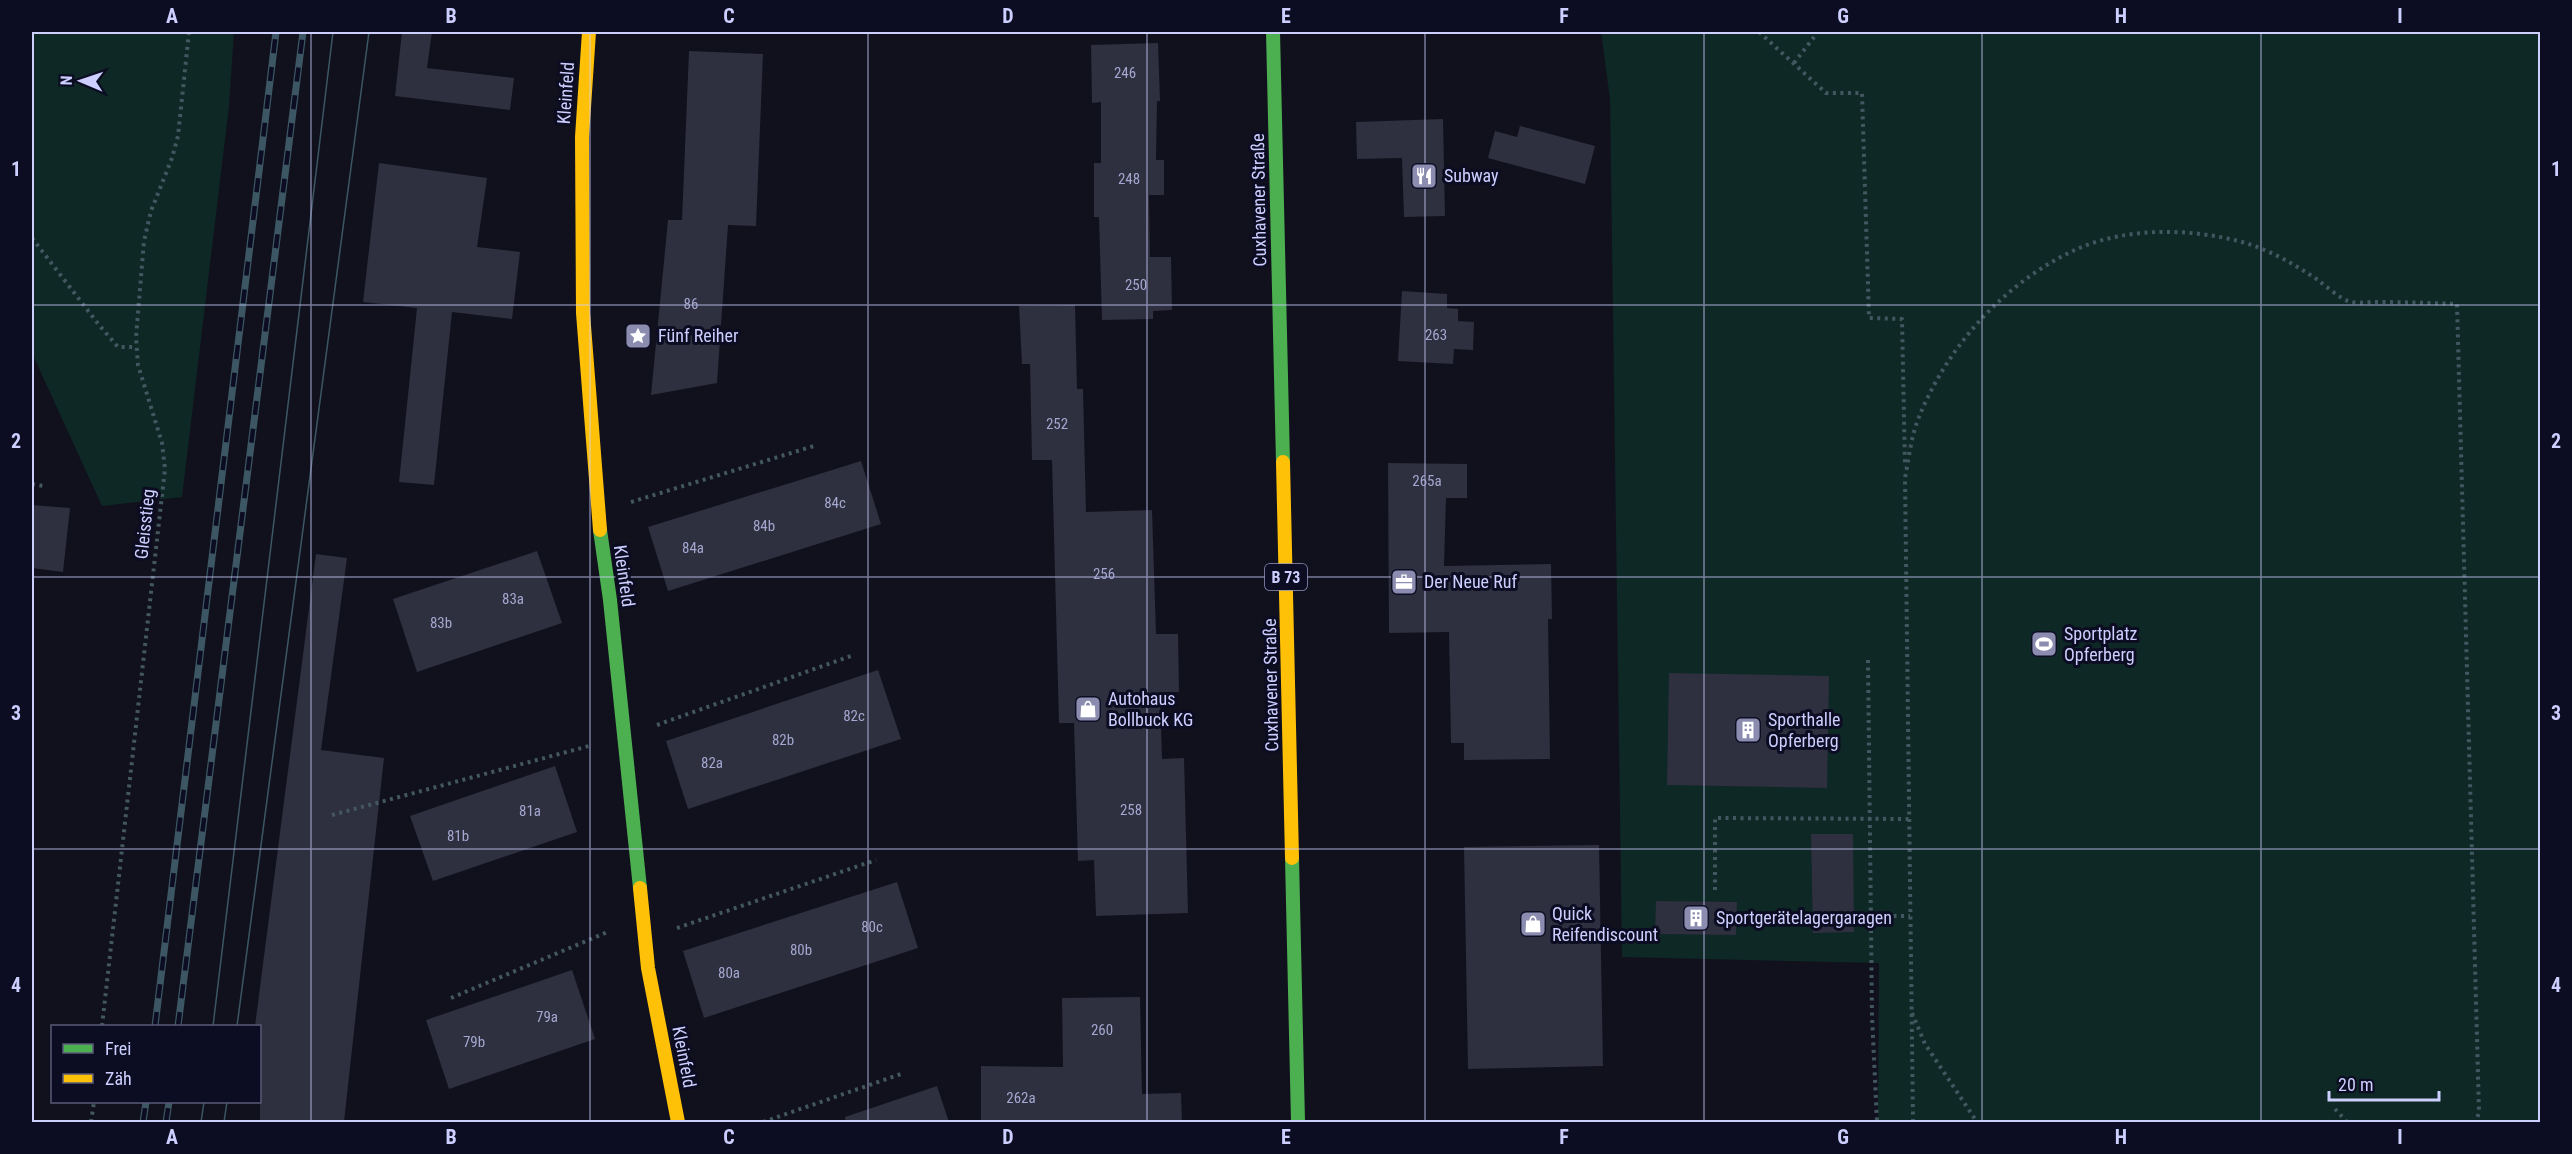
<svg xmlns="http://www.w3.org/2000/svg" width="2572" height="1154" font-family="'Roboto Condensed',sans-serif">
<rect width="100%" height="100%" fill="#11111d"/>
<!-- green -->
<g fill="#0e2825">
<path d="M32 32H234L229 106 182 497 102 506 32 353Z"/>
<path d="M1601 32H2540V1122H1878L1879 963 1622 957 1610 99Z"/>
</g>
<!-- building -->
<g fill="#2e2f3f">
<path d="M402 32H432L427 68 514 78 510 110 395 96Z"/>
<path d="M1158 43 1160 101H1157L1156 160H1164V195H1149L1150 257H1171L1172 310 1153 311V319L1102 320 1099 217H1094V163H1101V102L1092 103 1091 45Z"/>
<path d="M689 51 763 54 756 226 728 225 717 383 651 395 668 220H682Z"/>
<path d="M1443 119 1445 216 1404 217 1402 158 1357 159 1356 122Z"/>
<path d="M1520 126 1595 146 1585 184 1488 158 1495 131 1517 137Z"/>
<path d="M379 163 487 178 477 247 520 252 512 319 452 312 434 485 399 482 417 308 363 302Z"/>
<path d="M1402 291 1447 294V308L1458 309V321L1474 322 1473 350 1454 349 1453 364 1398 361Z"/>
<path d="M1075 305 1077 389H1083L1086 512 1152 510 1156 634H1178L1179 692H1160L1162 759 1184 758 1188 913 1096 916 1094 860 1078 861 1074 723H1059L1052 460H1032L1030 364H1022L1019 306Z"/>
<path d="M861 461 881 524 668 591 648 527Z"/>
<path d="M1388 463 1467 464V498H1446L1444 566 1551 564 1552 619H1548L1550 759 1464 760V743H1451L1449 632 1389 633Z"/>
<path d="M32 505 70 508 63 572 32 568Z"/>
<path d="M537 551 562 623 417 672 393 599Z"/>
<path d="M316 554 347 558 321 750 384 758 344 1122H260V1026H255Z"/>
<path d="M878 670 901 739 688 809 666 741Z"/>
<path d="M1669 673 1829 676 1827 788 1667 785Z"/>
<path d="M555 766 577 832 433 881 410 816Z"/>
<path d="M1811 834H1853L1854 932 1813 933Z"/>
<path d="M1599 845 1603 1066 1468 1069 1464 847Z"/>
<path d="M897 882 918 948 704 1018 683 951Z"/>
<path d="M1656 901 1737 902 1736 935 1655 934Z"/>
<path d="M572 970 595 1039 449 1089 426 1020Z"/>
<path d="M1140 997 1142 1094 1181 1093 1182 1122 981 1121V1066L1063 1067 1062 998Z"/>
<path d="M937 1086 949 1122H846L845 1117Z"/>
</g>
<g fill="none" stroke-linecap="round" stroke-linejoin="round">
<!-- path -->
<g stroke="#435761" stroke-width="4" stroke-dasharray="3 4.5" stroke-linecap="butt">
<path d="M1759 32 1826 93H1862L1869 318 1902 319 1905 467"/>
<path d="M1794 63 1818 32"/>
<path d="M32 238 99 325 118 347H136"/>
<path d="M32 484 43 486"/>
<path d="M631 502 814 446"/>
<path d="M1868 660 1872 1016 1877 1122"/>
<path d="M657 725 851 656"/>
<path d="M332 815 589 746"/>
<path d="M1715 890V818L1909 819"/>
<path d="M1871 916H1910"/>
<path d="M677 928 876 860"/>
<path d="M451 998 610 931"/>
<path d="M1912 1013 1925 1044 1977 1122"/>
<path d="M102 1026 165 469 162 443 138 365 136 337 144 241 151 211 172 158 178 136 189 32"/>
<path d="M2335 1109 2347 1122"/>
<path d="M91 1122 94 1102"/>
<path d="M763 1122 904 1073"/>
<path d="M1913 1122 1905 478C1909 458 1911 436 1919 417 1948 345 2006 281 2077 249 2127 227 2190 228 2242 242 2270 250 2294 264 2318 280 2327 287 2338 297 2348 301 2356 304 2368 302 2375 302 2403 302 2430 303 2457 304L2479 1112 2476 1122"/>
</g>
<!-- fast -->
<g stroke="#4caf50" stroke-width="14">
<path d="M1273 32 1283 462"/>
<path d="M600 530 610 600 640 888"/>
<path d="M1292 858 1298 1122"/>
</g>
<!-- slow -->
<g stroke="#ffc107" stroke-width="14">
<path d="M589 32 582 137 583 313 600 530"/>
<path d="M1283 462 1292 858"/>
<path d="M640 888 648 968 678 1122"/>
</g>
<!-- tram -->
<g stroke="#3c5763" stroke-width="1.5">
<path d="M213 1026 333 32"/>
<path d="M237 1026 369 32"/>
<path d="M201 1122 204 1102"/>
<path d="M224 1122 227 1102"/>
</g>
<defs>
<g id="rail">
<path d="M155 1026 276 32"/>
<path d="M178 1026 303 32"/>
<path d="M143 1122 146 1102"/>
<path d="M166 1122 169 1102"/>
</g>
</defs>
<!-- rail casing -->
<use href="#rail" stroke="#3c5763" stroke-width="7"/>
<!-- rail -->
<use href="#rail" stroke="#0c0c22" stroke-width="4.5" stroke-dasharray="14" stroke-linecap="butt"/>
</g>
<!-- grid -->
<path fill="none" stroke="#cccfff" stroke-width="1.5" stroke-opacity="0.55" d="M311 32V1122M590 32V1122M868 32V1122M1147 32V1122M1425 32V1122M1704 32V1122M1982 32V1122M2261 32V1122M32 305H2540M32 577H2540M32 849H2540"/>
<!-- icons -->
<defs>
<symbol id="restaurant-square" viewBox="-11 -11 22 22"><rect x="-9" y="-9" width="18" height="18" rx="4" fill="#8b8cb0" stroke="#0c0c22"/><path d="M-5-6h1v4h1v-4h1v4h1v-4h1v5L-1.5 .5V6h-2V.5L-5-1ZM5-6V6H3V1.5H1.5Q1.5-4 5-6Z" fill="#fff"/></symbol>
<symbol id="sight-square" viewBox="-11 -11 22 22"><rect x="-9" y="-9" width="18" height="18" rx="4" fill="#8b8cb0" stroke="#0c0c22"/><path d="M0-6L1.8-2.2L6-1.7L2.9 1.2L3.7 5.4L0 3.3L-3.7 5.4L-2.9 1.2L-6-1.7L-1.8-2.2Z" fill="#fff"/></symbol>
<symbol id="office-square" viewBox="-11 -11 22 22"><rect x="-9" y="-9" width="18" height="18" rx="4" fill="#8b8cb0" stroke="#0c0c22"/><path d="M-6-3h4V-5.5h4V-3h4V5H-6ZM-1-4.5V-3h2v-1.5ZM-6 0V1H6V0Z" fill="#fff"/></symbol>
<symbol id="stadium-square" viewBox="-11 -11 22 22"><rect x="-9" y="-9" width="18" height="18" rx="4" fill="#8b8cb0" stroke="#0c0c22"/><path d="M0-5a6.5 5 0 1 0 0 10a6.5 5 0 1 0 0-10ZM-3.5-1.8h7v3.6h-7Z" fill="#fff"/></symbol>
<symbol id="shop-square" viewBox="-11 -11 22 22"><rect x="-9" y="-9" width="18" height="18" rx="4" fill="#8b8cb0" stroke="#0c0c22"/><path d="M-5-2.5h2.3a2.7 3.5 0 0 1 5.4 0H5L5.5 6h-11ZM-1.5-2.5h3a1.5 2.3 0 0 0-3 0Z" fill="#fff"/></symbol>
<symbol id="building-square" viewBox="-11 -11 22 22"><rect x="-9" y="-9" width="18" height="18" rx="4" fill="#8b8cb0" stroke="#0c0c22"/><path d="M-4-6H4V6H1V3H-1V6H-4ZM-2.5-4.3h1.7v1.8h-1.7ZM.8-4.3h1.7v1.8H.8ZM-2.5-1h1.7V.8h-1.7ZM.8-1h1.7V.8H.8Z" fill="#fff"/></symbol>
</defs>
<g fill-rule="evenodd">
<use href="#restaurant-square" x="1409" y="161" width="30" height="30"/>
<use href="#sight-square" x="623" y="321" width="30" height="30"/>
<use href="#office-square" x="1389" y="567" width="30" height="30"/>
<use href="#stadium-square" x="2029" y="629" width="30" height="30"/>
<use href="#shop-square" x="1073" y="694" width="30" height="30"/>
<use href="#building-square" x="1733" y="715" width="30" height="30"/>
<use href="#building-square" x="1681" y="903" width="30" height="30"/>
<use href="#shop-square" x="1518" y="909" width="30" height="30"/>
</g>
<g text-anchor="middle" stroke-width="6" stroke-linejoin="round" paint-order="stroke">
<!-- number labels -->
<g font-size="15" fill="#a4a7cf">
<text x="1125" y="78">246</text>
<text x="1129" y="184">248</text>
<text x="1136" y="290">250</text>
<text x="691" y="309">86</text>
<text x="1436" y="340">263</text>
<text x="1057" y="429">252</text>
<text x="1427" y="486">265a</text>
<text x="835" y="508">84c</text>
<text x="764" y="531">84b</text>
<text x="693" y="553">84a</text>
<text x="1104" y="579">256</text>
<text x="513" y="604">83a</text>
<text x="441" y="628">83b</text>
<text x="854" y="721">82c</text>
<text x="783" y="745">82b</text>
<text x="712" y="768">82a</text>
<text x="1131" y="815">258</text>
<text x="530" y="816">81a</text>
<text x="458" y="841">81b</text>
<text x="872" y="932">80c</text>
<text x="801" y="955">80b</text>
<text x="729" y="978">80a</text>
<text x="547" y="1022">79a</text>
<text x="1102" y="1035">260</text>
<text x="474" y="1047">79b</text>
<text x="1021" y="1103">262a</text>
</g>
<!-- shield labels -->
<rect fill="#0c0c22" stroke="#9294bd" stroke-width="1.5" x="1265" y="564" width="42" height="26" rx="4.5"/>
<g font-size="16" font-weight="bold" fill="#cccfff">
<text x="1286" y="583">B 73</text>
</g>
<!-- street labels -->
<g font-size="18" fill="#cccfff" stroke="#0c0c22">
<text transform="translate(566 93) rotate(-86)" y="6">Kleinfeld</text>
<text transform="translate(1259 200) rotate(-91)" y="6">Cuxhavener Straße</text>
<text transform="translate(145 524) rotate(-84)" y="6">Gleisstieg</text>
<text transform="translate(624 576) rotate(82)" y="6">Kleinfeld</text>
<text transform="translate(1271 685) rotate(-91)" y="6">Cuxhavener Straße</text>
<text transform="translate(684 1057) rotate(79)" y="6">Kleinfeld</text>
</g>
<!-- poi labels -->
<g font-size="18" fill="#cccfff" stroke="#0c0c22" text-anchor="start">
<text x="1444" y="182">Subway</text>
<text x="658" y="342">Fünf Reiher</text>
<text x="1424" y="588">Der Neue Ruf</text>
<text x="2064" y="640">Sportplatz<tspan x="2064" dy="21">Opferberg</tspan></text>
<text x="1108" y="705">Autohaus<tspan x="1108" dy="21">Bollbuck KG</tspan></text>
<text x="1768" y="726">Sporthalle<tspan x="1768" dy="21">Opferberg</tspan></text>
<text x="1552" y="920">Quick<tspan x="1552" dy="21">Reifendiscount</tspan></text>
<text x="1716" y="924">Sportgerätelagergaragen</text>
</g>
</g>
<!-- border -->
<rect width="2572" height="1154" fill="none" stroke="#0c0c22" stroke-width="66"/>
<!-- legend -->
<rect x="51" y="1025" width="210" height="78" fill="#0c0c22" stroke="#595a7a" stroke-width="1.5"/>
<rect x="63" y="1044" width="30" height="9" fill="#4caf50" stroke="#595a7a" stroke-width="1.5"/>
<text x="105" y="1055" font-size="18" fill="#cccfff">Frei</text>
<rect x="63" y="1074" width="30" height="9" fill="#ffc107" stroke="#595a7a" stroke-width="1.5"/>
<text x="105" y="1085" font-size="18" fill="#cccfff">Zäh</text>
<!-- north arrow -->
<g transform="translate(81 81) rotate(272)" stroke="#0c0c22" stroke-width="4.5" paint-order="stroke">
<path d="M0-4.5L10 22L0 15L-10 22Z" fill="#cccfff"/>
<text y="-9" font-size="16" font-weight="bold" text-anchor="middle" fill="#cccfff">N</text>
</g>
<!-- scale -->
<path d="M2329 1091v9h110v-9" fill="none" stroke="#cccfff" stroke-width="3"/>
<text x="2338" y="1091" font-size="18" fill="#cccfff" stroke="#0c0c22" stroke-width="4.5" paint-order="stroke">20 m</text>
<rect x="33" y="33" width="2506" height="1088" fill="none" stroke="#cccfff" stroke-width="2"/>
<g font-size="20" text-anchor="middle" font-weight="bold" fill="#cccfff">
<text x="172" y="23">A</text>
<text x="451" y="23">B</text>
<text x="729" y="23">C</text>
<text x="1008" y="23">D</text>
<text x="1286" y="23">E</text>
<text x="1564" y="23">F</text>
<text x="1843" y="23">G</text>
<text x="2121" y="23">H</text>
<text x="2400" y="23">I</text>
<text x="16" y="176">1</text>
<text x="2556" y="176">1</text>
<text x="16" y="448">2</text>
<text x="2556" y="448">2</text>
<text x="16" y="720">3</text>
<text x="2556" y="720">3</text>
<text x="16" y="992">4</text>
<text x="2556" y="992">4</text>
<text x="172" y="1144">A</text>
<text x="451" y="1144">B</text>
<text x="729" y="1144">C</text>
<text x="1008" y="1144">D</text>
<text x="1286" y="1144">E</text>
<text x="1564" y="1144">F</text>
<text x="1843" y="1144">G</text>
<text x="2121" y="1144">H</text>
<text x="2400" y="1144">I</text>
</g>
</svg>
